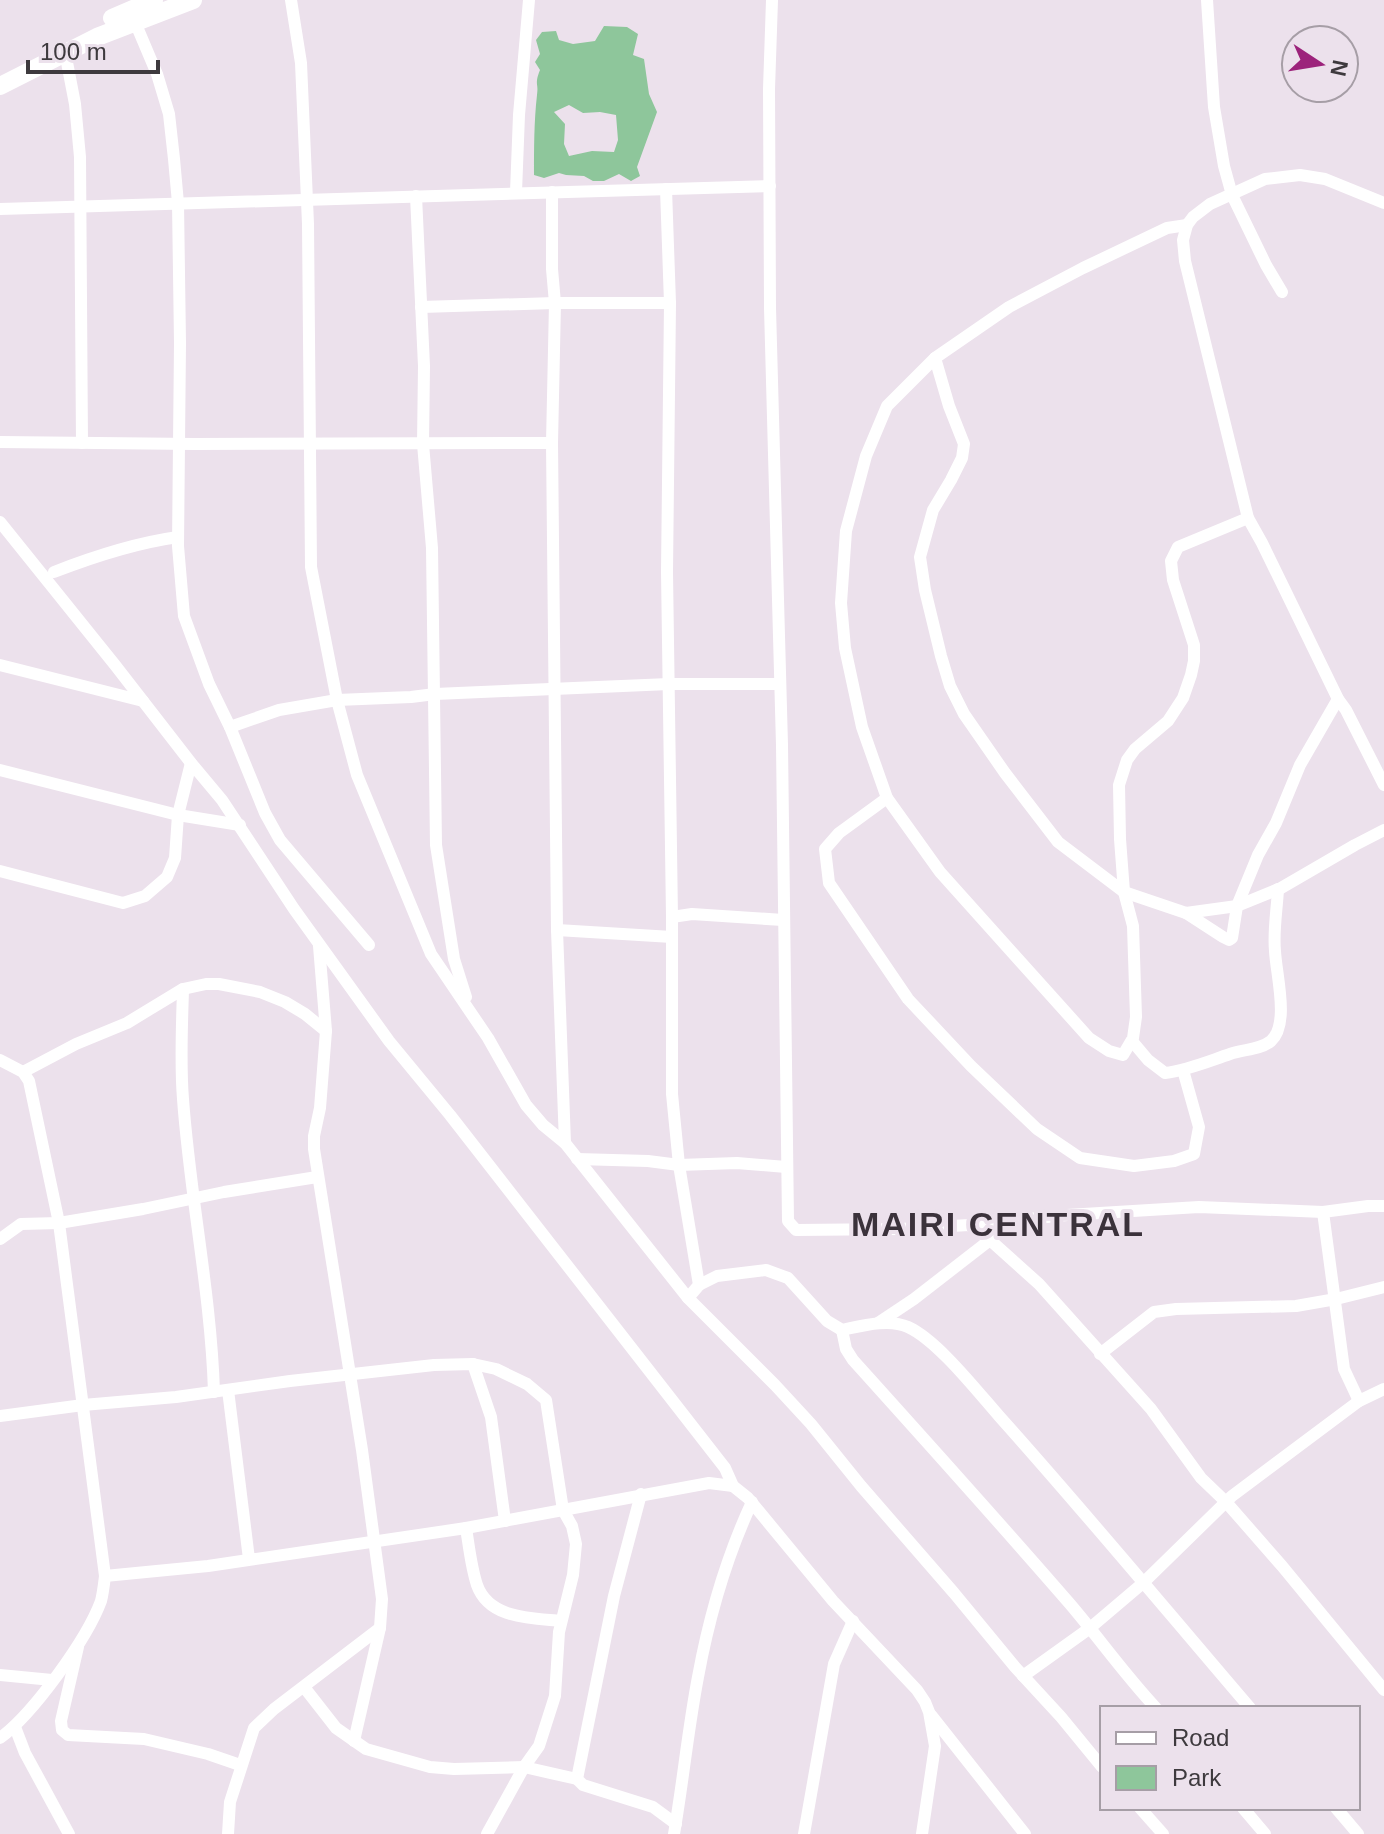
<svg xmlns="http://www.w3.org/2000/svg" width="1384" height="1834" font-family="Arial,sans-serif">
<rect width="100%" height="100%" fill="#ece1ec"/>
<!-- green -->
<path fill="#8ec69b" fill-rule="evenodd" d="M604 26 627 27 638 34 633 55 644 59 649 94 657 112 637 167 640 176 631 181 619 174 604 181H593L584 176 566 175 559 173 544 178 534 175C534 149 534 121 537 95 539 83 534 85 540 70L535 62 540 54 536 40 542 32 556 31 559 40 573 44 595 41ZM569 105 583 113 600 112 616 115 618 140 614 152 592 151 569 156 564 144 565 124 554 112Z"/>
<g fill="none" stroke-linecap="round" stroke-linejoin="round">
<!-- minor -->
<g stroke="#fff" stroke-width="12">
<path d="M291 0 301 63 308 224 311 567 337 700 357 775 431 954 488 1038 526 1105 543 1125 565 1143 688 1298 775 1385 811 1424 861 1486 954 1593 1015 1667 1061 1717 1102 1767"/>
<path d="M772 0 769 89 770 308 782 745 788 1221 796 1230 900 1229 969 1225 1067 1215 1199 1207 1323 1212 1368 1206H1384"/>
<path d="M1207 0 1214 107 1224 166 1232 195 1266 265 1282 292"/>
<path d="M135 22 157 74 169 114 174 159 178 203 180 343 178 546 184 616 209 684 230 727 265 813 280 840 369 945"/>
<path d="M65 52 75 104 80 157 82 443"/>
<path d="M666 189 670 303 667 572 672 917V1094L679 1165 699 1285 688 1298"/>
<path d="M516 192 519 115 529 0"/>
<path d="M552 192V269L555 303 552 443 557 930 565 1143"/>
<path d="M416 196 424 366 423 444 432 548 436 845 454 959 466 997"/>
<path d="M1384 203 1325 179 1300 175 1265 179 1210 204 1193 217 1187 225 1183 240 1185 261 1248 518 1262 543 1338 699 1346 710 1384 785"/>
<path d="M0 209 770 186"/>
<path d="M1187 225 1167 228 1083 268 1009 307 935 358 887 406 866 456 846 531 841 603 845 648 862 727 887 798 940 872 1089 1038 1109 1051 1123 1055 1133 1038 1136 1017 1133 926 1124 892 1120 839 1119 785 1127 760 1135 749 1168 721 1183 698 1191 675 1194 661V645L1173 580 1171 561 1178 547 1248 518"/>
<path d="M421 307 555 303H670"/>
<path d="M935 358 949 406 964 444 962 458 951 480 933 510 920 557 925 590 941 656 950 686 964 714 1005 773 1058 842 1124 892 1186 913 1237 906 1281 888 1355 845 1384 830"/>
<path d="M0 442 195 444 552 443"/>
<path d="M0 522 115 665 191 763 222 800 294 909 389 1041 450 1115 725 1468 733 1486 748 1498 833 1601 917 1690 925 1702 929 1712 935 1746 922 1834"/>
<path d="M54 572C95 556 135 543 178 537"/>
<path d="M0 665 143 701"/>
<path d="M230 727 279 710 337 700 411 697 435 694 669 684H779"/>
<path d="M0 770 178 815 240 825"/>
<path d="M887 798 839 833 825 849 829 883 908 999 971 1066 1037 1129 1080 1158 1134 1166 1174 1161 1194 1154 1199 1127 1183 1070"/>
<path d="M0 871 123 903 145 896 167 877 175 858 178 815 191 763"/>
<path d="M1186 913 1223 937 1229 940 1232 938 1237 906 1258 855 1276 823 1300 765 1338 699"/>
<path d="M672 917 692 914 783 920"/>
<path d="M557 930 672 937"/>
<path d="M319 946 326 1031 320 1108 314 1136V1149L362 1450 382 1599 380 1628 354 1741"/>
<path d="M183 989C182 1026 180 1063 183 1099 190 1197 211 1294 214 1392"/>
<path d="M1132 1041 1148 1060 1165 1073C1188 1070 1209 1061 1230 1054 1244 1049 1260 1050 1271 1041 1290 1024 1276 974 1275 951 1273 931 1277 910 1278 889"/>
<path d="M0 1060 23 1072 29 1081 59 1223 105 1576C104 1584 103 1593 101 1601 87 1639 33 1714 0 1738"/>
<path d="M23 1072 76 1044 127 1023 183 989 206 984H219L260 992 285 1002 305 1014 326 1031"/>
<path d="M577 1159 648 1161 679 1165 737 1163 786 1167"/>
<path d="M1323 1212 1344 1369 1359 1401"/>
<path d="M969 1225 990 1240 1039 1284 1151 1409 1201 1478 1226 1502 1282 1566 1384 1690"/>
<path d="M0 1239 21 1224 59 1223 143 1209 224 1192 317 1177"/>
<path d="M699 1285 717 1276 766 1270 788 1278 827 1321 842 1330C861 1326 889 1318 908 1327 937 1340 977 1391 999 1416 1085 1512 1167 1611 1250 1708"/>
<path d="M878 1323 914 1299 990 1240"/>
<path d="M842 1330 846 1349 853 1360C926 1441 999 1522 1070 1604 1099 1638 1125 1675 1156 1708"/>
<path d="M1100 1354 1154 1312 1176 1309 1296 1306 1336 1299 1384 1287"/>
<path d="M473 1364 491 1417 505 1521"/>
<path d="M228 1390 249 1559"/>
<path d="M0 1416 83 1405 176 1397 290 1381 434 1365 473 1364 496 1369 527 1384 546 1400 563 1510 572 1526 576 1544 573 1575 559 1632 555 1696 539 1746 524 1767 487 1834"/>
<path d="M641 1494 614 1596 577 1779 583 1785 653 1807 676 1824"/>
<path d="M466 1528C469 1546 471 1567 477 1585 489 1619 531 1618 561 1621"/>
<path d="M105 1576 208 1566 466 1528 709 1483 733 1486"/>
<path d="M78 1647 61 1721 62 1730 68 1735 144 1739 208 1754 240 1765"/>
<path d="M0 1675 52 1680"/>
<path d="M1023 1676 1090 1628 1143 1583 1232 1496 1359 1401 1384 1389"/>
<path d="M304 1687 336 1728 366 1749 430 1767 454 1769 524 1767 577 1779"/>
<path d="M931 1715 1025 1834"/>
<path d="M15 1727 25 1753 69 1834"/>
<path d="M1140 1808 1163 1834"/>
<path d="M1243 1808 1265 1834"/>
<path d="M1336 1808 1358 1834"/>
<path d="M228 1834 230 1802 254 1728 274 1709 380 1628"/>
<path d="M674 1834C683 1782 688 1729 698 1677 709 1617 726 1558 752 1502"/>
<path d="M804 1834 834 1664 853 1621"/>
</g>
<!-- highway -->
<g stroke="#fff" stroke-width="18">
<path d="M112 18 154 0"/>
<path d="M0 86 97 37 193 0"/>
</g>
</g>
<g text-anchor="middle" stroke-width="8" stroke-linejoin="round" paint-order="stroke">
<!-- district labels -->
<g font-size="34" font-weight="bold" letter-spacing="2" fill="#3b323b" stroke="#ece1ec">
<text x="998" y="1236">MAIRI CENTRAL</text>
</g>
</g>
<!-- legend -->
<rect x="1100" y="1706" width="260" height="104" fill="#ece1ec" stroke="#a69ea6" stroke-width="2"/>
<rect x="1116" y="1732" width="40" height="12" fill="#ffffff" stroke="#a69ea6" stroke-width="2"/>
<text x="1172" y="1746" font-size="24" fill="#3e3a3e">Road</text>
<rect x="1116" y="1766" width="40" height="24" fill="#8ec69b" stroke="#a69ea6" stroke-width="2"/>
<text x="1172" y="1786" font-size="24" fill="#3e3a3e">Park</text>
<!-- north arrow -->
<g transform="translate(1320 64) rotate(102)"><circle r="38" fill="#ece1ec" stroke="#a69ea6" stroke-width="2"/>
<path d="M0-6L14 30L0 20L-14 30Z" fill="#9c237b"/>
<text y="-12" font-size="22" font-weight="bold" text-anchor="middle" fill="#3e3a3e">N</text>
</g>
<!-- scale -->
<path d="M28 60v12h130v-12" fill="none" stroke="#3e3a3e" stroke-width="4"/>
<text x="40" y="60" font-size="24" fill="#3e3a3e" stroke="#ece1ec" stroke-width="6" paint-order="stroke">100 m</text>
</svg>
